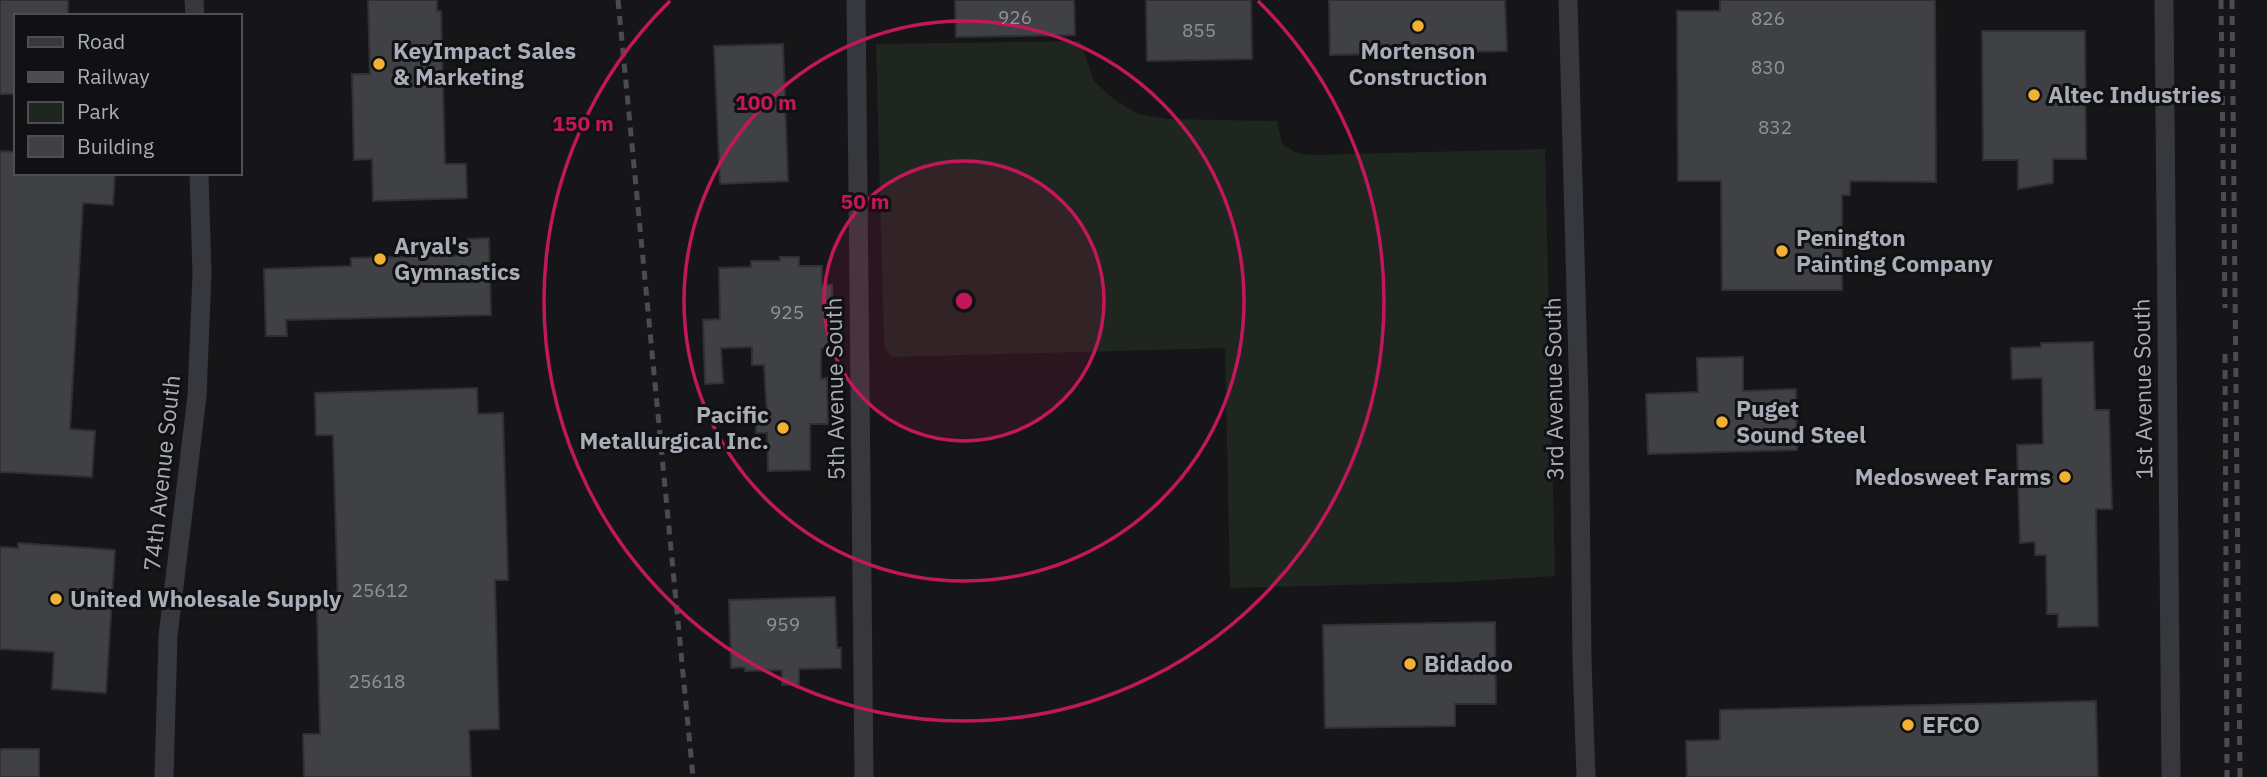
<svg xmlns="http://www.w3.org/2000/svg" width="2267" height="777" font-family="'IBM Plex Sans',sans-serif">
<rect width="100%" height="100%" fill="#161618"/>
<!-- green -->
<path fill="#1e261f" d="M1080 41 1094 81 1116 101 1138 114 1167 119 1277 121 1282 144 1295 152 1310 155 1545 149 1555 576 1458 582 1230 588 1225 348 891 357 884 345 876 44Z"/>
<!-- building -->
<g fill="#404145" stroke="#303034" stroke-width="2">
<path d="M0 0H68V16H16V94H0Z"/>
<path d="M368 0H437V11H441L445 164H466L467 198 373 201 372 159 354 160 352 74H370Z"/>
<path d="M955 0H1074L1075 35 956 37Z"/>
<path d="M1146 0H1251L1252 59 1147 61Z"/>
<path d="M1329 0H1505L1507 51 1330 55Z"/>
<path d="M1720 0H1935L1936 182 1850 181V195H1842V290H1722L1721 181H1678L1677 11H1720Z"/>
<path d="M1982 31H2085L2086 159H2053V183L2018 189V160H1983Z"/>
<path d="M783 44 788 181 720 184 714 46Z"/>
<path d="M0 151 16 152V173H115L113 205 83 203 70 429 95 431 92 477 0 472Z"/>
<path d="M489 238 491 315 286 320 287 336H266L264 269 351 266V258L469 255 468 239Z"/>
<path d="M780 257H799V266H822V285H832L834 348 821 349V379L827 378 828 424H810V470L768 471 767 433H756V415H767L764 365H752V347L721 348 723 383 705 384 703 320 720 319 719 268 751 267V261H780Z"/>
<path d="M2093 342 2095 410H2109L2112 509H2096L2098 626 2058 627V614H2047L2046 555H2035V542L2020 543 2017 445 2043 444 2042 378 2012 379 2011 348 2041 347V343Z"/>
<path d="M1743 357V391L1796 389 1797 450 1648 454 1646 394 1698 392 1697 358Z"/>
<path d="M477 388 478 414 503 413 508 580H495L499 729 469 730 471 777H304L303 734H320L317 606 338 605 333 435H316L315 393Z"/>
<path d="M18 543 115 550 106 693 52 689 54 652 0 649V547L18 548Z"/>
<path d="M835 597 837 648H841V668L799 669V684L782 685V670L745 671 744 667 731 668 729 600Z"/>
<path d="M1495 622 1496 704H1455V726L1325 728 1323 625Z"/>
<path d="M2096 701 2098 777H1687L1686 741 1720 740V710Z"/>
<rect x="0" y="749" width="39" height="28"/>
</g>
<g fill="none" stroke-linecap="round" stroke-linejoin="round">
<!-- minor -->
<g stroke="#37383d" stroke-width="19">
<path d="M194 0 195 16"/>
<path d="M856 0 864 777"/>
<path d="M1568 0 1579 401 1582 660 1586 777"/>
<path d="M2164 0 2171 777"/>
<path d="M164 777 168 636 197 396 202 274 199 173"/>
</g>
<!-- rail -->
<g stroke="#4a4c52" stroke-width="5" stroke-dasharray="9 7" stroke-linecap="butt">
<path d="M618 0 693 777"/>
<path d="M2221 0 2225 308"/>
<path d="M2232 0 2240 777"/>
<path d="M2225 354 2227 777"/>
</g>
</g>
<!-- distance rings -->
<circle cx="964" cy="301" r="140" fill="#c2185b" fill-opacity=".12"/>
<g fill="none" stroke="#c2185b" stroke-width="3.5">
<circle cx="964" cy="301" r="140"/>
<circle cx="964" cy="301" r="280"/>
<path d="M1258 1A420 420 0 1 1 670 1"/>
</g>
<!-- markers -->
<g fill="#f2b134" stroke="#111113" stroke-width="2.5">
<circle cx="1418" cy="26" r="7"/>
<circle cx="379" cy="64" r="7"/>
<circle cx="2034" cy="95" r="7"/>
<circle cx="1782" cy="251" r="7"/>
<circle cx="380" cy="259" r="7"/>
<circle cx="1722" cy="422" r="7"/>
<circle cx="783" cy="428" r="7"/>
<circle cx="2065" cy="477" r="7"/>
<circle cx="56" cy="599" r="7"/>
<circle cx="1410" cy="664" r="7"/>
<circle cx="1908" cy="725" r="7"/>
</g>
<g text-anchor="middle" stroke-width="6" stroke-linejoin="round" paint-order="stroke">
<!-- number labels -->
<g font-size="19" fill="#8e929b">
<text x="1015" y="24">926</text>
<text x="1768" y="25">826</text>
<text x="1199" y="37">855</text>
<text x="1768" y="74">830</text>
<text x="1775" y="134">832</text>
<text x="787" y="319">925</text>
<text x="380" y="597">25612</text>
<text x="783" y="631">959</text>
<text x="377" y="688">25618</text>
</g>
<!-- poi labels -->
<g font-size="23" font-weight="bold" fill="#a8adb8" stroke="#111113" text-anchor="start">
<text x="393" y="59">KeyImpact Sales<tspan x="393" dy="26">&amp; Marketing</tspan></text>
<text x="1418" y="59" text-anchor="middle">Mortenson<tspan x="1418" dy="26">Construction</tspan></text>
<text x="2048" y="103">Altec Industries</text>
<text x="1796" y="246">Penington<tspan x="1796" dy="26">Painting Company</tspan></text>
<text x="394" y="254">Aryal's<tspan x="394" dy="26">Gymnastics</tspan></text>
<text x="1736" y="417">Puget<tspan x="1736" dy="26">Sound Steel</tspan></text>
<text x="769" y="423" text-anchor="end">Pacific<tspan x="769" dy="26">Metallurgical Inc.</tspan></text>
<text x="2051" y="485" text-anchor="end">Medosweet Farms</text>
<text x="70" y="607">United Wholesale Supply</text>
<text x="1424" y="672">Bidadoo</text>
<text x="1922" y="733">EFCO</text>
</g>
<!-- street labels -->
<g font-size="23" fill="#a8adb8" stroke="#111113">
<text transform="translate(835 389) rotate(-91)" y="8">5th Avenue South</text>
<text transform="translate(1554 389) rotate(-91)" y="8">3rd Avenue South</text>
<text transform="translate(2143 389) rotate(-91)" y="8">1st Avenue South</text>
<text transform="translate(162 473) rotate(-84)" y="8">74th Avenue South</text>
</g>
</g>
<circle cx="964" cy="301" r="10" fill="#c2185b" stroke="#111113" stroke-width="3.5"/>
<g font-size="21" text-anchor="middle" font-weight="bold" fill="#c2185b" stroke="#111113" stroke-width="6" stroke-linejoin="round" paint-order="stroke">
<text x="766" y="110">100 m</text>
<text x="583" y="131">150 m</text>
<text x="865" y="209">50 m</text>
</g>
<!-- legend -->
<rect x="14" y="14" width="228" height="161" fill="#111113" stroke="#4d4f55" stroke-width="2"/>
<rect x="28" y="37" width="35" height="10" fill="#37383d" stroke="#4d4f55" stroke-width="2"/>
<text x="77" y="49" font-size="21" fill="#a8adb8">Road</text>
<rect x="28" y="72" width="35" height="10" fill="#4a4c52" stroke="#4d4f55" stroke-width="2"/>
<text x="77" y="84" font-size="21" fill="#a8adb8">Railway</text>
<rect x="28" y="102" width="35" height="21" fill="#1e261f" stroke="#4d4f55" stroke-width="2"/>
<text x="77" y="119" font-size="21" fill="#a8adb8">Park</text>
<rect x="28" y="136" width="35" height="21" fill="#404145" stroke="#4d4f55" stroke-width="2"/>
<text x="77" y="154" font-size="21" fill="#a8adb8">Building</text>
</svg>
